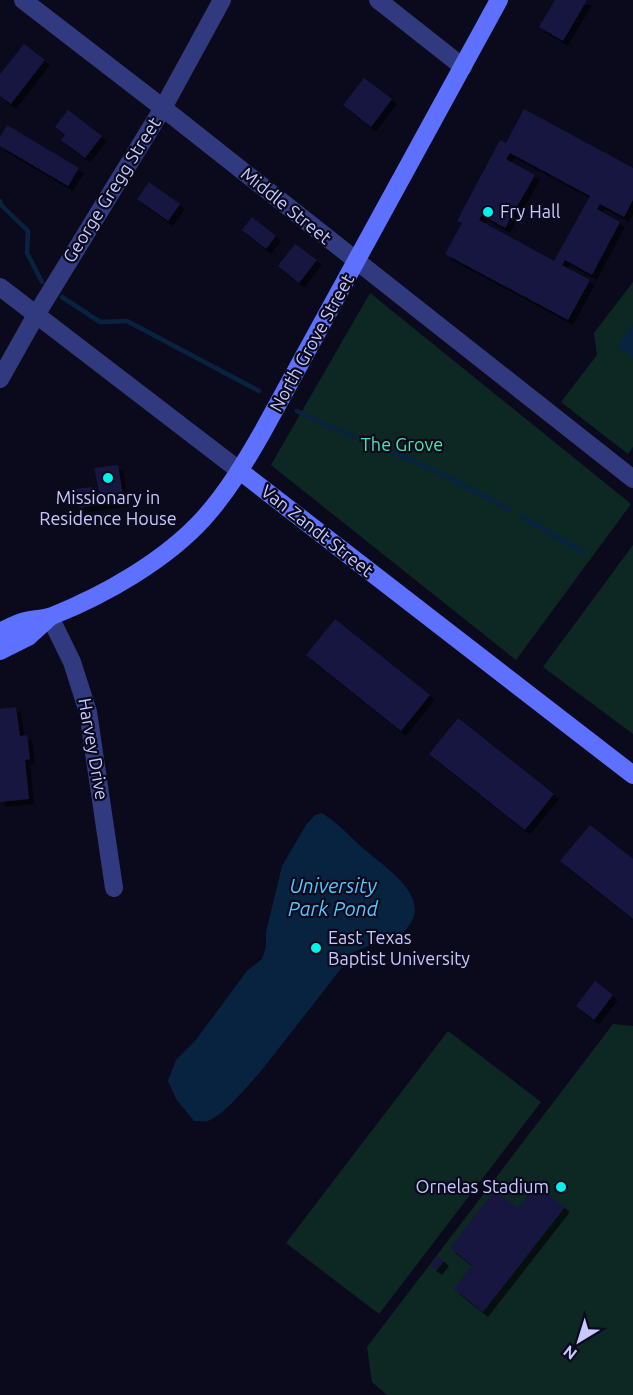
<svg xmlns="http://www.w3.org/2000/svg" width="633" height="1395" font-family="Ubuntu,sans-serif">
<defs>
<filter id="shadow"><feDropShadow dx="5" dy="5" stdDeviation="0" flood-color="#0009"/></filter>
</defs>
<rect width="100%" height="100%" fill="#0b0a1d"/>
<!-- green -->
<g fill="#0d2823">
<path d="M633 282V447L628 454 561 402 597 355 594 333Z"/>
<path d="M370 293 631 504 516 660 271 465Z"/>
<path d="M633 545V734L543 667Z"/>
<path d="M613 1024 633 1026V1395H387L372 1382 367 1347Z"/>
<path d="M448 1031 541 1102 379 1314 286 1243Z"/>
</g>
<!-- water -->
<g fill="#08233f">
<path d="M633 324V358L617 346Z"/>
<path d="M322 813C338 823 350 837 364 849 383 866 434 897 407 928 396 941 386 940 371 945 365 947 359 950 354 952L261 1071C248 1085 226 1114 208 1121 205 1122 198 1121 194 1121L176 1099 168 1081 176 1060 195 1041 247 971 262 959 266 947V932L282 866 306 825 315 815Z"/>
</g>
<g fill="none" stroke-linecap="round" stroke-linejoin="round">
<!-- stream -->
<g stroke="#08233f" stroke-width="4.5">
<path d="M0 201 2 206 28 231 27 253 42 282"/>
<path d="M62 297 100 322 127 321 259 391"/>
<path d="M297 411C334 430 373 444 411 460 445 475 478 492 510 510"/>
<path d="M523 517 583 552"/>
</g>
</g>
<!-- building -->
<g fill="#18153f" fill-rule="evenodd" filter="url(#shadow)">
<path d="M555 0H587L563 41 539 27Z"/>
<path d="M24 44 45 60 11 104 0 96V74Z"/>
<path d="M364 78 392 99 371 127 343 105Z"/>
<path d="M524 109 633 168V200L624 217 600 204 597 209 620 222 592 275 565 260 562 265 590 280 568 320 445 254 462 223 457 221 500 140 506 143ZM510 153 590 196 554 261 479 220 482 215 505 228 535 175 506 159Z"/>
<path d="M68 110 102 136 85 158 61 140 65 135 55 127Z"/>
<path d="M7 125 79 168 68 186 0 146V137Z"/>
<path d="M149 182 180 204 168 221 137 199Z"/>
<path d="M252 217 276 236 266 249 242 230Z"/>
<path d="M295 244 317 260 299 283 278 266Z"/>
<path d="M118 465 124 501 79 508 76 489 92 487 93 493 99 492 94 468Z"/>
<path d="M335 619 430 695 401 731 306 655Z"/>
<path d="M16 707 20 736 27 735 30 759 25 760 29 799 0 802V709Z"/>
<path d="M458 718 554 794 525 830 429 754Z"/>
<path d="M590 825 633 859V919L560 861Z"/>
<path d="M595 981 613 995 594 1020 576 1006Z"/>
<path d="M536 1185 565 1207 483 1312 454 1289 472 1265 450 1248 494 1191 518 1208Z"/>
<path d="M438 1256 444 1261 437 1270 431 1266Z"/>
</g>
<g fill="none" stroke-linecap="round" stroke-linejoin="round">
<!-- street -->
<g stroke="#323a7f" stroke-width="18">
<path d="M23 0 163 108 633 479"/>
<path d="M378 0 463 67"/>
<path d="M0 287 240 471"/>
<path d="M0 379 36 315 163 108 222 0"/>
<path d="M50 617 72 662 88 712 114 888"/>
</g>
<!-- secondary -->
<g stroke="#5e70ff" stroke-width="18">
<path d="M240 471 633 775"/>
<path d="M0 632C8 628 16 623 25 621 34 619 43 619 52 616 105 595 166 560 204 518 228 491 246 461 263 431L499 0"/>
<path d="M0 651 28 637 50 617"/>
</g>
</g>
<!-- markers -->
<g fill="#00f2e8" stroke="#0b0a1d" stroke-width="2">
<circle cx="488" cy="212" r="6"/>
<circle cx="108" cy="478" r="6"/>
<circle cx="316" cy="948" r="6"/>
<circle cx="561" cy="1187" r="6"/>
</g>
<g text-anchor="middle" stroke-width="4.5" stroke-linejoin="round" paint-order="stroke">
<!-- street labels -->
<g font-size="18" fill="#c7c8ff" stroke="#0b0a1d">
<text transform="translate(112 190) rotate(-58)" y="6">George Gregg Street</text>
<text transform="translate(286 206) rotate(39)" y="6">Middle Street</text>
<text transform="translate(312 343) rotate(-61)" y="6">North Grove Street</text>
<text transform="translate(317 531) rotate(38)" y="6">Van Zandt Street</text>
<text transform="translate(93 749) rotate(80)" y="6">Harvey Drive</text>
</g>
<!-- poi labels -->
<g font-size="18" fill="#c7c8ff" stroke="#0b0a1d" text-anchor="start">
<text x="500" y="218">Fry Hall</text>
<text x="108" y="504" text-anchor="middle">Missionary in<tspan x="108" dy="21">Residence House</tspan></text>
<text x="328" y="944">East Texas<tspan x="328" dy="21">Baptist University</tspan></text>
<text x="549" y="1193" text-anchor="end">Ornelas Stadium</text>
</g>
<!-- park labels -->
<g font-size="18" fill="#4ce5aa" stroke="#0b0a1d">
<text x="402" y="451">The Grove</text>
</g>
<!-- water labels -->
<g font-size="20" font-style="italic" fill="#55c8ff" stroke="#0b0a1d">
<text x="333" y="893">University<tspan x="333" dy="23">Park Pond</tspan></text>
</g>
</g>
<!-- north arrow -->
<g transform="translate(579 1341) rotate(218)" stroke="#0b0a1d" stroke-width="4.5" paint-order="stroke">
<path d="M0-4.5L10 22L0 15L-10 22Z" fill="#c7c8ff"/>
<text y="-9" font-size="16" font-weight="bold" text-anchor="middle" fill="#c7c8ff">N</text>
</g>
</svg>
